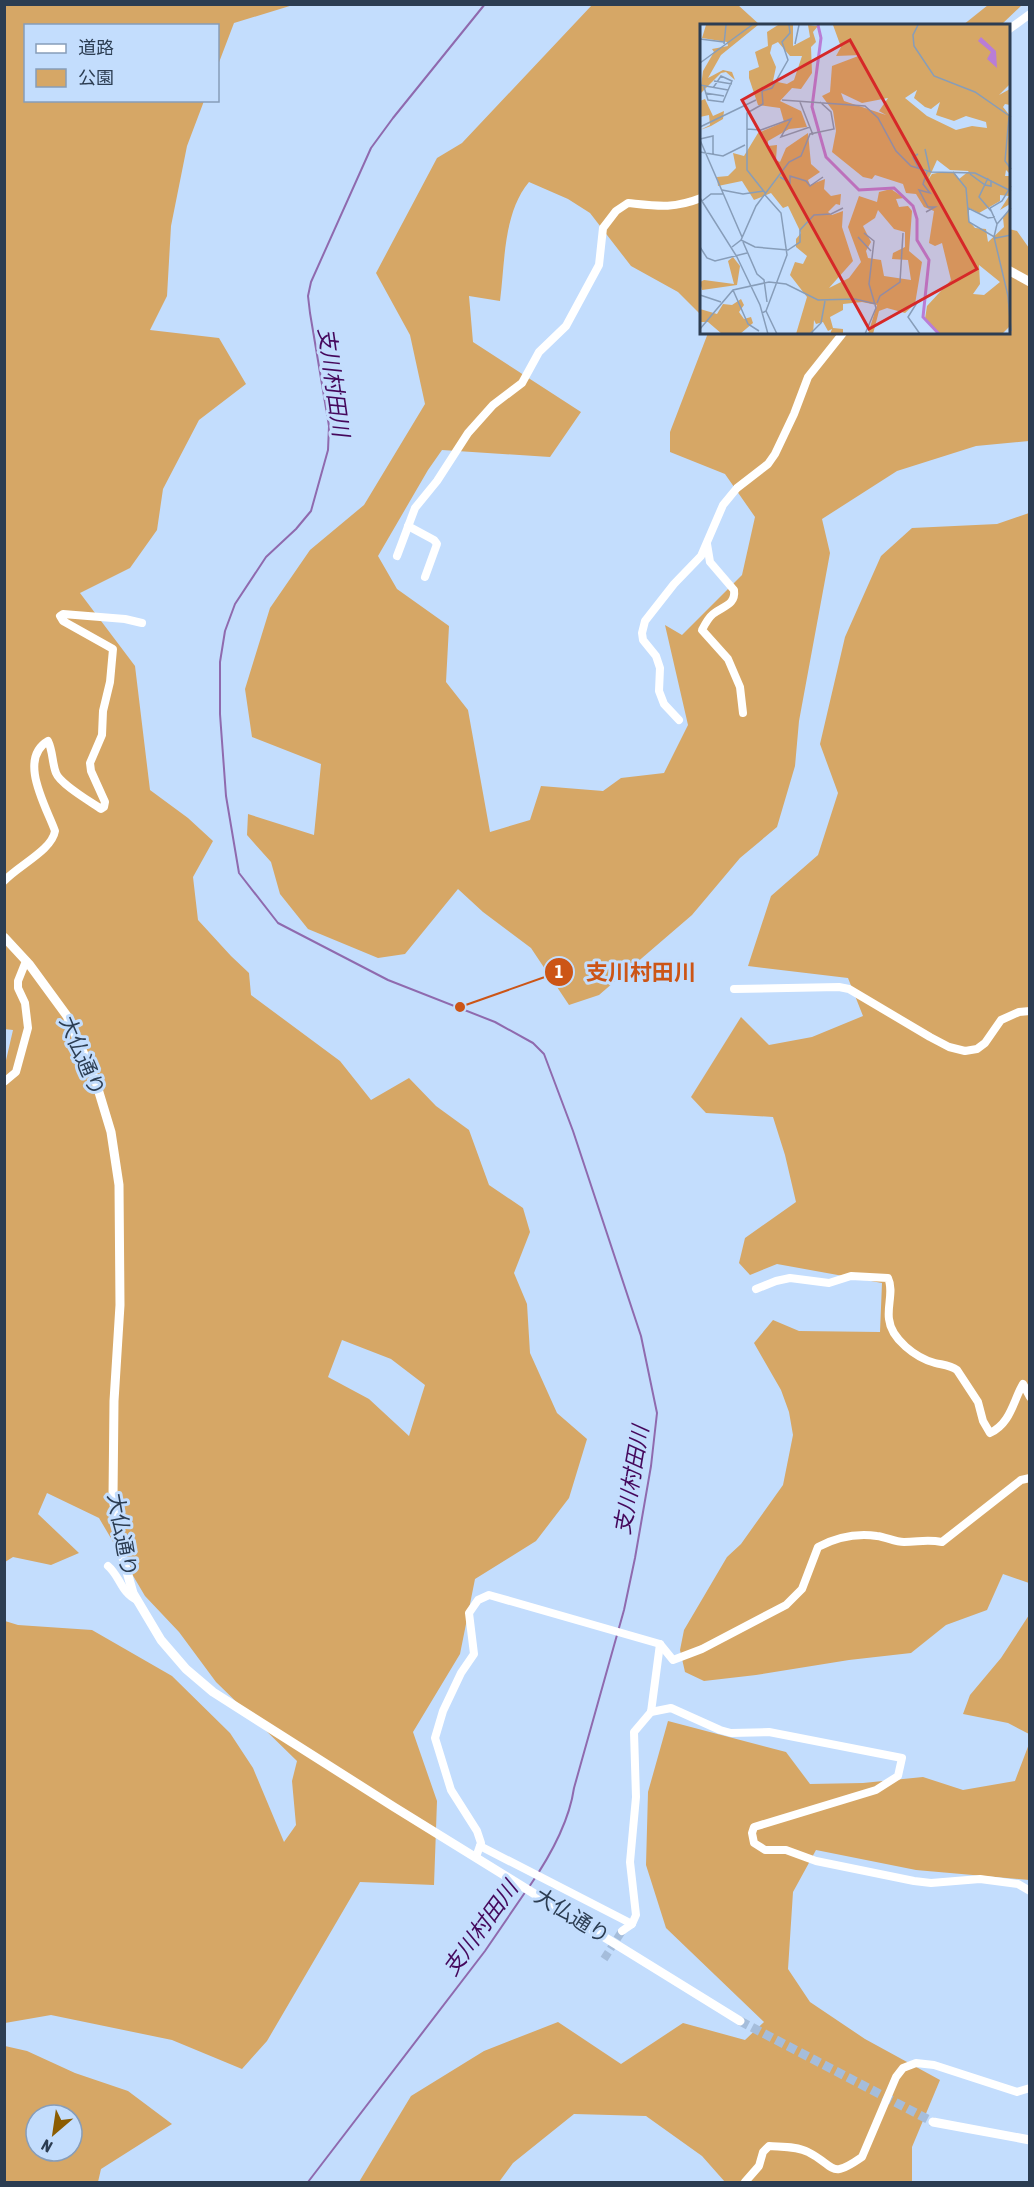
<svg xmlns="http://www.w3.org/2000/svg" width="1034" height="2187" font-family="'Asap Condensed','Noto Sans JP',sans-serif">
<rect width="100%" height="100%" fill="#c3ddfd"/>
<!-- green -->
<g fill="#d6a766" fill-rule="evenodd">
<path d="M5 5H293L234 23 218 65V26H26V100L204 101 187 146 171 226 167 296 150 330 219 338 246 384 199 420 163 489 157 530 130 568 80 593 135 666 150 790 188 818 213 841 193 877 198 920 231 956 249 973 251 995 340 1061 371 1100 409 1078 436 1106 469 1130 489 1185 523 1208 530 1232 514 1273 527 1304 530 1353 557 1413 587 1439 569 1498 536 1541 475 1579 460 1654 413 1732 437 1801 434 1885 360 1882 267 2041 242 2069 172 2040 51 2015 5 2023V1621L18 1625 92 1630 172 1676 230 1733 253 1768 284 1842 296 1825 292 1781 297 1761 216 1682 179 1632 145 1596 99 1518 47 1493 38 1514 79 1553 51 1565 13 1557 5 1562 4 1069 13 1030 4 1029V866L6 864 4 849ZM342 1340 391 1359 425 1385 409 1436 369 1399 328 1377Z"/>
<path d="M592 5H738L760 25 701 26V315L678 292 631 266 590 213 568 199 529 182C503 213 505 263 500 301L469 296 473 342 581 412 550 457 442 450 428 470 378 556 397 589 449 626 446 682 468 710 490 832 530 820 541 786 603 791 621 778 664 773 688 725 665 625 682 635 742 575 755 517 725 474 670 452V432L708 333H1008L1009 229 1017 231 1029 248V441L976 446 897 471 822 519 830 553 799 721 795 766 777 827 740 858 692 915 599 995 569 1005 531 948 483 912 458 889 405 954 378 958 308 929 280 894 271 862 247 835 248 814 314 835 321 764 252 737 245 689 270 608 310 550 364 505 425 404 410 335 376 273 437 158 462 143Z"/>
<path d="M988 5V4L1022 5 1001 25H963Z"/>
<path d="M1029 513V1585V1583L1003 1574 987 1610 946 1625 911 1653 849 1660 756 1675 704 1681 685 1672 680 1650 684 1630 727 1557 741 1544 783 1485 793 1435 789 1412 781 1390 754 1343 773 1320 799 1331 880 1332 882 1283 777 1264 750 1275 739 1263 745 1238 796 1202 785 1155 773 1117 706 1113 691 1097 741 1017 769 1045 812 1037 863 1016 848 978 748 966 771 896 818 855 838 793 820 744 845 637 881 556 912 528 997 524Z"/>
<path d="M1029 1615V1734L1008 1723 963 1714 970 1695 1001 1658Z"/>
<path d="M668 1721 786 1752 810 1784 863 1783 923 1777 963 1790 1015 1781 1029 1744V1880L916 1870 816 1850 793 1892 788 1969 810 2002 865 2039 940 2080 912 2147V2182H725L702 2156 646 2116 574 2114 513 2163 499 2182H359L411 2096 484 2051 558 2022 621 2064 683 2023 745 2040 764 2022 666 1928 646 1865 648 1792Z"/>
<path d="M5 2046 27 2051 75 2073 128 2091 172 2124 101 2169 98 2182H5ZM36 2115H72V2151H36Z"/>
</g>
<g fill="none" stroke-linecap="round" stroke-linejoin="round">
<!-- stream -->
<g stroke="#8f6aae" stroke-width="2">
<path d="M485 4 393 118 371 148 311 282 308 296 310 313 329 426 328 450 311 511 296 529 266 557 235 604 225 631 220 662V714L226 796 239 873 278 923 388 980 495 1022 533 1043 544 1054 573 1131 641 1336 657 1413 651 1466 635 1558 624 1610 574 1788C569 1823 549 1858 529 1887"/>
<path d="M308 2182 485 1951 526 1891"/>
</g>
<!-- minor-tunnel -->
<path stroke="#a5bddb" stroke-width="8" stroke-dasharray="8 4" stroke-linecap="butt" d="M604 1959 622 1931"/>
<!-- tertiary-tunnel -->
<path stroke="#a5bddb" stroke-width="9" stroke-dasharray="9 4.5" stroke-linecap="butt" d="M740 2021 933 2122"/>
<!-- minor -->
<g stroke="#fff" stroke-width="8">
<path d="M1008 30 1030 14"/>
<path d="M408 526 434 540 437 544 425 577"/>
<path d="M707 544 710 562 734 590C736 605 723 606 713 614 708 618 705 624 702 630L728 659 740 687 743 713"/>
<path d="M397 556 415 508 437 481 468 433 493 405 522 383 539 352 566 326 599 265 603 228 616 211 628 203C657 206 673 209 701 198"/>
<path d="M679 720 664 704 659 691 660 668 656 656 643 640 642 633 645 621 674 584 701 556 723 505 737 488 768 464 775 454 794 414 808 377 843 333"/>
<path d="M4 881C19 865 52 850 55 831 47 808 17 759 48 741 53 751 52 763 56 773 60 784 91 802 101 809L104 807 105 802 91 771 90 763 102 735 103 711 110 682 113 649 63 621 60 616 63 614 125 619 142 623"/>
<path d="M734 989 839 987 849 989 930 1037 949 1047 965 1051 977 1049 985 1043 1001 1020 1019 1012 1030 1011"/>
<path d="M4 1082 16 1072 28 1028 25 1003 18 988V981L26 961"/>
<path d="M756 1289 776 1281 790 1278 829 1283 851 1276 888 1278C894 1290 887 1306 889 1319 891 1339 916 1358 935 1363 943 1365 950 1365 957 1370L978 1402 983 1421 990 1433C1011 1423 1013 1401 1023 1384L1030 1397"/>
<path d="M108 1566C120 1576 121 1593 137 1600"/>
<path d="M651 1712 671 1708 720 1730 731 1733 769 1732 902 1758 898 1776 876 1790 754 1827 752 1833 754 1843 765 1850H786L816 1861 914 1881 931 1883 980 1879 1018 1884 1030 1891"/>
<path d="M480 1846 632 1924"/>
<path d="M476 1857 481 1843 477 1831 451 1790 435 1738 443 1711 461 1673 474 1654 469 1613 478 1600 489 1595 660 1644 673 1660 702 1649 786 1605 802 1589 818 1547C837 1537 856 1533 877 1536 886 1537 895 1542 904 1542 919 1542 926 1539 942 1542L1021 1480 1030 1478"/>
<path d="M622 1931 632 1924 636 1915 630 1862 636 1797 634 1732 651 1712 660 1644"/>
<path d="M745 2182 759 2166 763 2152 769 2146C781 2147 797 2146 808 2152 836 2166 829 2180 862 2157L896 2077 903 2068 916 2063 934 2065 1017 2092 1030 2088"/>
</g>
<!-- tertiary -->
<g stroke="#fff" stroke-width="9">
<path d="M1008 270 1030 282"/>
<path d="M4 937 29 964 67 1016 95 1079 111 1132 119 1185 120 1305 114 1401 113 1497 121 1551 133 1593 161 1640 186 1669 213 1692 394 1807 740 2021"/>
<path d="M933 2122 1030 2140"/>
</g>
</g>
<g text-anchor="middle" stroke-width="6" stroke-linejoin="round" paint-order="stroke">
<!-- street labels -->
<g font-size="21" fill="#2c3d52" stroke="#c3ddfd">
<text transform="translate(82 1056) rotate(67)" y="7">大仏通り</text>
<text transform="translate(122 1535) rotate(80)" y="7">大仏通り</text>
<text transform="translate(572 1916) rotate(32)" y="7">大仏通り</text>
</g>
<!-- water labels -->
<g font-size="22" font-style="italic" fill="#45085c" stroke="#c3ddfd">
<text transform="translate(334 382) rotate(82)" y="8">支川村田川</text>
<text transform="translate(631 1480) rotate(-80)" y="8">支川村田川</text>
<text transform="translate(480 1928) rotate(-54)" y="8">支川村田川</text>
</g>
</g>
<!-- overview -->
<g transform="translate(700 24)">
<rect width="310" height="310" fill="#c3ddfd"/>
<path d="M6 1H58L21 31 8 54 23 46 32 48 35 56 26 48 21 49 0 70 3 47 14 28 12 25 28 22 27 18 2 14ZM78 1H93V22L110 13 108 1 118 2 113 8 116 18 111 23 112 49 101 65 92 64 80 77 101 87 107 103 89 105 68 117V122L77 121 76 136 80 138 86 124 108 109 111 140 120 148 108 156 110 161 125 155 124 165 131 172 141 170 140 181 136 180 128 188 132 191 143 187 142 203 153 237 129 264 149 254 161 238 148 203 159 172 177 178 179 168 191 165 204 174 196 175 199 183 208 182 212 187 209 227 222 238 215 280 205 289 187 284 179 287 173 310H168L177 281 162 278 143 280V286L130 293 133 304 143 305V310H130L132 305 128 307 123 298 116 300 114 296 113 310H96L107 273 90 251 95 238 103 240 107 232 96 223V215L101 209 88 182 83 184 71 169 54 176 42 157 18 162 17 153 28 152 36 144 33 129 44 132 58 109 84 98 80 84 58 81 49 54V47L59 43 55 28 68 22 67 8ZM78 18 90 32H102L94 56 87 60 73 57 76 43 70 29 72 21ZM178 186 194 205 205 208V223L193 229 192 235 208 236 211 256 184 252 181 236 168 234 166 227 171 218 163 202 175 194ZM133 1H310V60L299 71 310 65V81L305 80 303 83 310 92V150L306 146 305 152H310V180L300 186 309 172 300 171V177L279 189 269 184V197L275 204 286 205 288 218 304 203 303 194 310 183V310L309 303 302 310H240L225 295 227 282 251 256 242 219 235 222 229 219 234 187 224 183 216 170 206 169 203 160 175 151 172 155 163 153 132 128 136 107 133 87 122 72 130 68 132 42 161 31 136 32 141 23ZM217 66 214 74 225 83 231 85 240 78 236 91 254 97 266 92 286 98 287 104 272 102 256 106 227 92 205 74ZM141 69 162 79 188 74 179 87 186 91 144 77ZM237 136 250 146 269 147 259 155 254 148H242L232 150 228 156ZM279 241 300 258 284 271 273 270 280 260ZM5 75 13 92 24 87 23 95 11 102 0 106 10 101 9 91 0 93V77ZM33 233 40 242 37 261 2 266 0 258 4 256 34 260 28 237ZM41 275 44 281 39 288 44 295 51 293 53 299 40 310H22L8 298H0V285L17 290 23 280 32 281Z" fill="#d6a766" fill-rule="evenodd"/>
<path d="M281 13 296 27 297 44 287 35 291 28 278 17Z" fill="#b97dd6"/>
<path fill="none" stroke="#b97dd6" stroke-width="3" d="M118 1 121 14 112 83 126 133 159 166 194 164 213 182 217 195V216L229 236 223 293 239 310"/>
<path fill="none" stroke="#879db9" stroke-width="1.5" d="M218 1 213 11 214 22 234 52 275 68 311 93M0 15 24 18M24 20 26 1M95 20 99 1M0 39 52 1M14 57 32 60M0 61 28 66M4 63 8 76 23 78 32 57 21 52 13 64M5 69 24 72M82 76 165 82 178 94 196 127 211 142 231 148 275 149 311 167M100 78 113 111M309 93 305 137 311 145M0 103 56 76M47 105 61 106 91 95 81 113 110 103M0 115 13 112V130M0 116 42 213M225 125 230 148M0 128 23 132 45 121M218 130 213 133 219 145M253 148 266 164 269 198 296 214 311 211M270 150 285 161 291 162V156M80 153 90 159V152L106 157 110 162 123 153M288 154 279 173 291 187M22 166 43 170 64 167M66 170 47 146V89L63 80 62 67 72 64 88 36 82 18 90 9 89 1M0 174 37 233 60 281 68 310M2 177 11 170H23M268 184 288 194 295 193M311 184 297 200 294 213 308 272 311 307M226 188 235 183H228L219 166 230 169 223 160 227 148M297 200 290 184 302 177 311 162M164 209 174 217 169 260 176 284 165 310M158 213 171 227M41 216 55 223 88 226 100 218V206L114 191 131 190 143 184M43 218 57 250 64 256 67 278M0 223 7 234 15 237 47 229M32 223 41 216 56 182 89 138 101 132 110 110 134 105 131 88 120 78M33 266 48 300 59 307M0 271 21 278M218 277 208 293 220 310M177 279 180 272 200 258 203 209M66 287 77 310M62 289 66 287 87 231 81 189 65 171M0 305 33 266 69 258 86 260 118 276 155 275 176 280M110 310 121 299 125 277"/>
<path fill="#d62828" fill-opacity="0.15" stroke="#d62828" stroke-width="3" d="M150 16 277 245 169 305 42 76Z"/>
<rect width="310" height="310" fill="none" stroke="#2c3d52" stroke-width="3"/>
</g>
<!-- callouts -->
<path fill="none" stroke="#cc5516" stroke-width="2" d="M460 1007L559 972"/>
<g fill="#cc5516" stroke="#c3ddfd" stroke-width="2">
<circle cx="460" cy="1007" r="6"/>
<circle cx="559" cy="972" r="15"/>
</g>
<g font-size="18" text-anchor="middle" font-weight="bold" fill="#fff">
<text x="559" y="978">1</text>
</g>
<g font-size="22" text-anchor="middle" font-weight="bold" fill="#cc5516" stroke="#c3ddfd" stroke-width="6" stroke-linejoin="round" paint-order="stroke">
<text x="641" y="980">支川村田川</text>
</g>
<!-- border -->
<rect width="1034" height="2187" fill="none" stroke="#2c3d52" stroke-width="12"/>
<!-- legend -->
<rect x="24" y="24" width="195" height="78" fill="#c3ddfd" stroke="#879db9" stroke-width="1.5"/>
<rect x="36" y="44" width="30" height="9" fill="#ffffff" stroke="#879db9" stroke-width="1.5"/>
<text x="78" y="54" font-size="18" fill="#2c3d52">道路</text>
<rect x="36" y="69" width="30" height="18" fill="#d6a766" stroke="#879db9" stroke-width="1.5"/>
<text x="78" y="84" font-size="18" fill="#2c3d52">公園</text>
<!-- north arrow -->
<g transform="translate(54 2133) rotate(209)"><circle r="28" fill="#c3ddfd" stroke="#879db9" stroke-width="1.5"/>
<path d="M0-4.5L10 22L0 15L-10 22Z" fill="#8b5c01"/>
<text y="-9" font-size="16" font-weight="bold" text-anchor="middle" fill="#2c3d52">N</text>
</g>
</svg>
